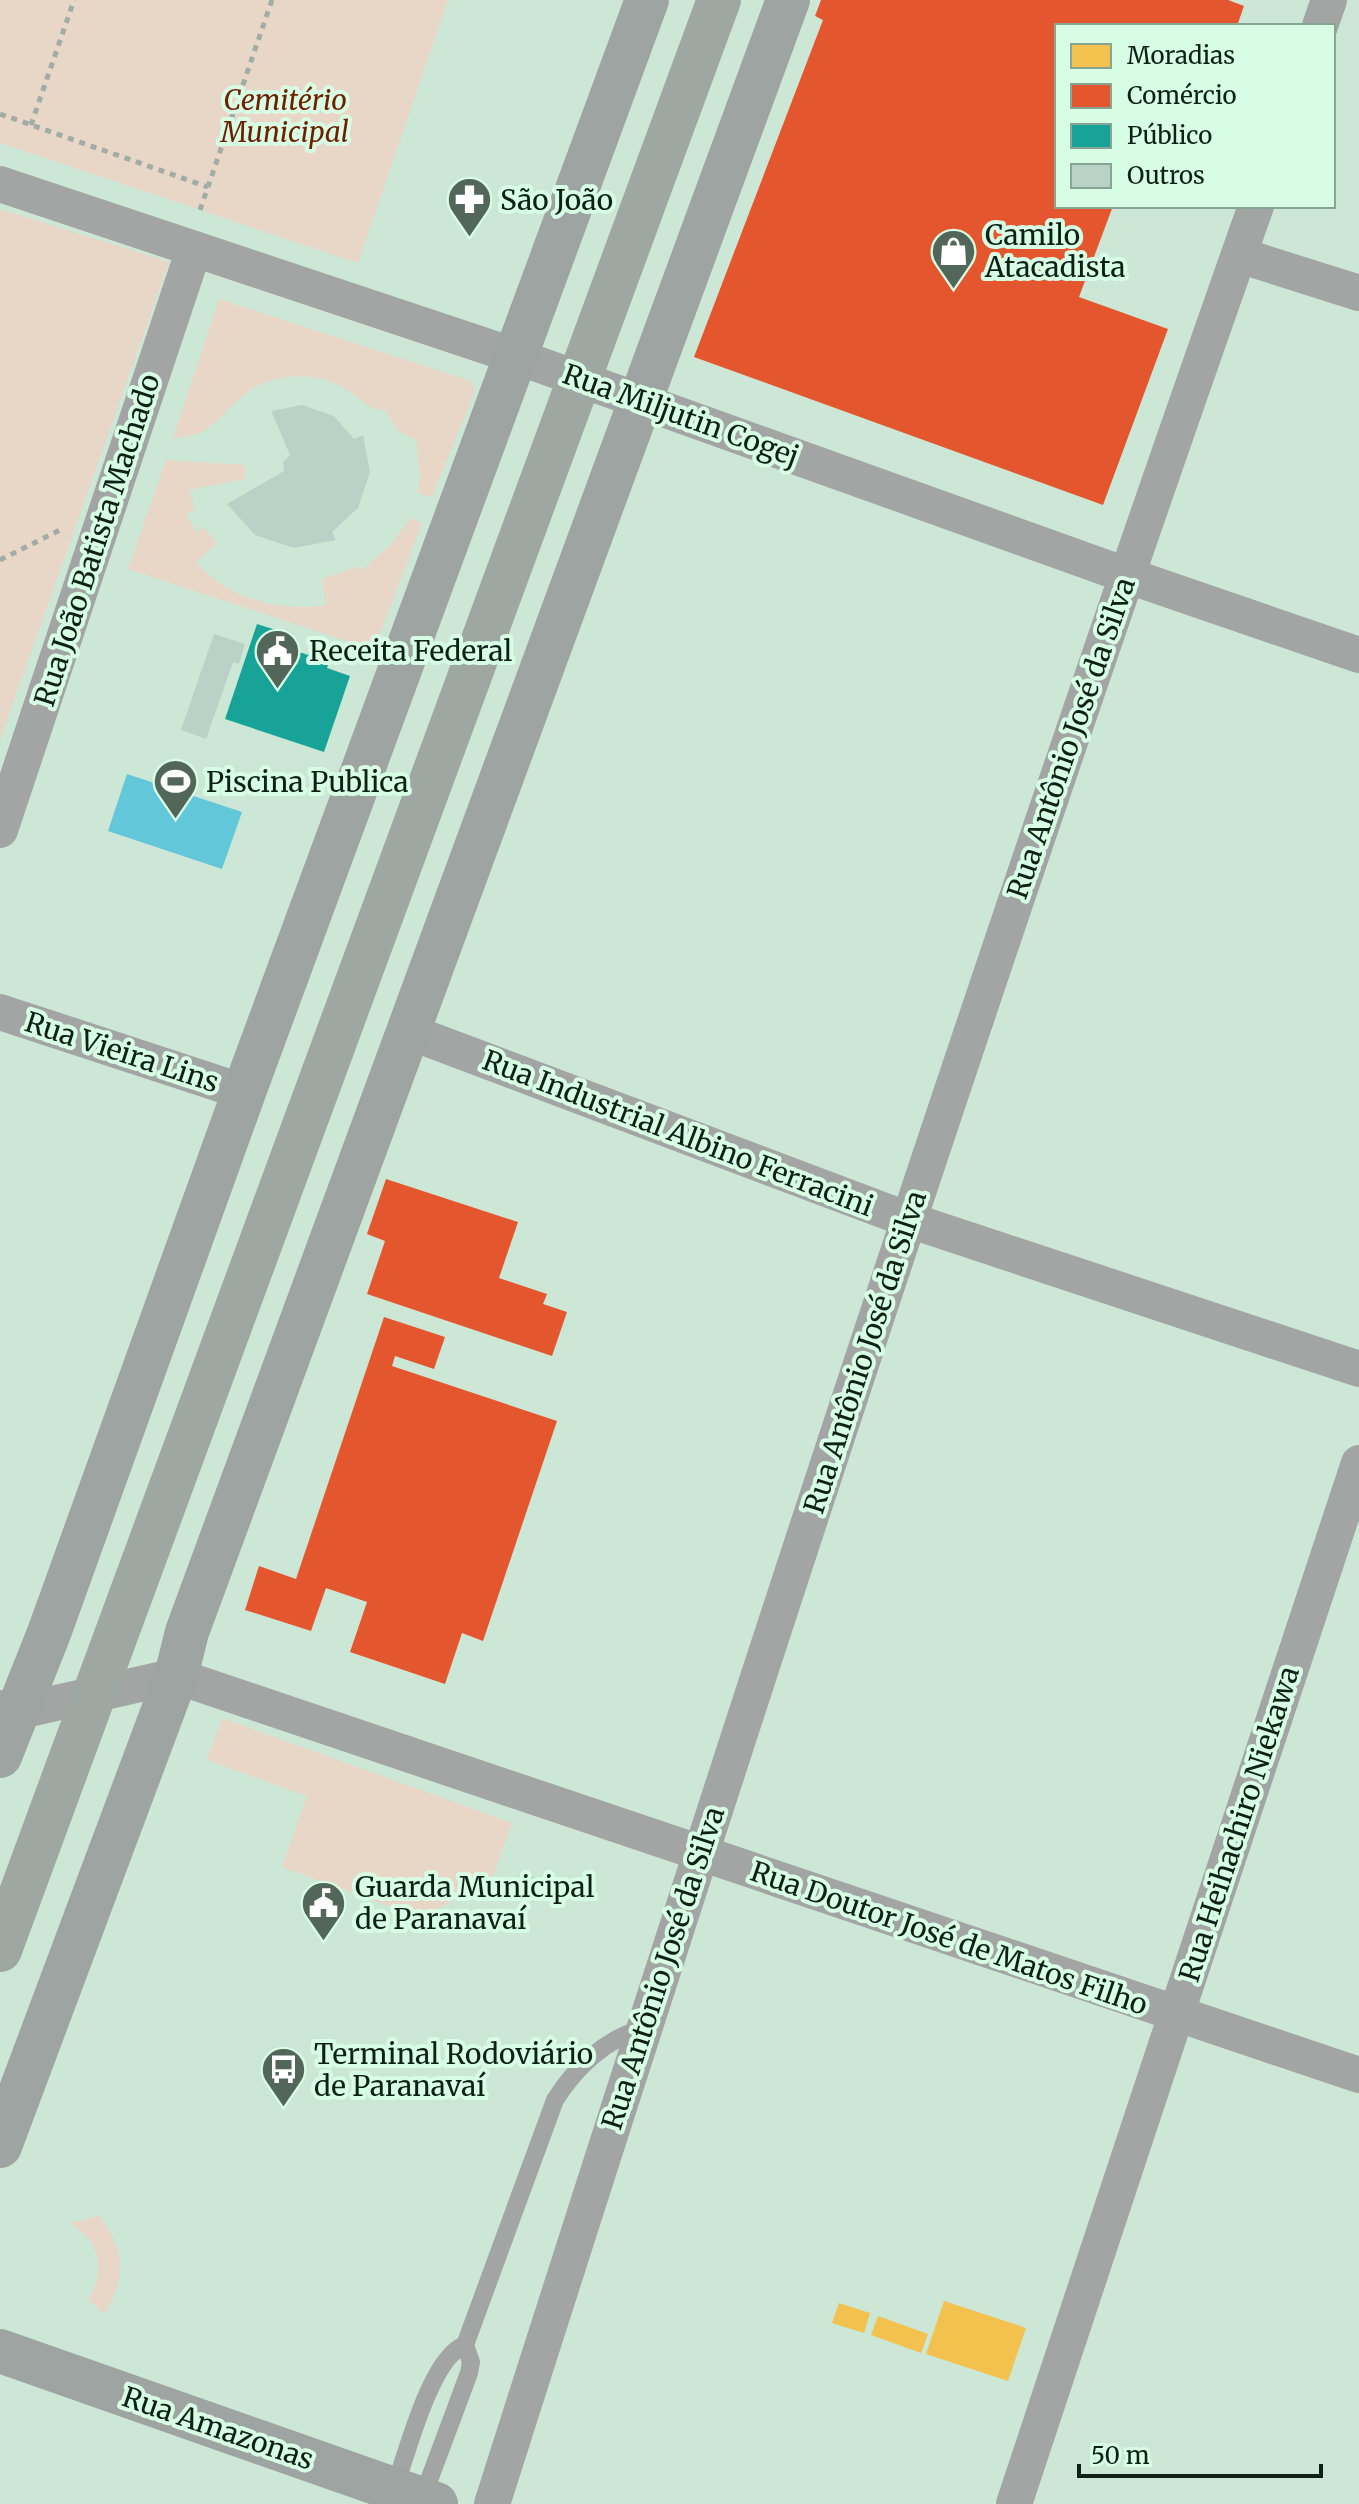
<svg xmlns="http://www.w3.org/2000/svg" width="1359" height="2504" font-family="Merriweather,serif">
<rect width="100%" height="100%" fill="#cde7d7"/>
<!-- green -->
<g fill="#e8d6c6">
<path d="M0 0H448L358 263 0 143Z"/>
<path d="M0 209 169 262 0 740Z"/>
<path d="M219 299 471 381 475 391 432 497 417 493 420 477 416 440 397 430 385 410C370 410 365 402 353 394 333 379 307 373 282 378 224 388 227 438 173 438Z"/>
<path d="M166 460 245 465V479L189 490 195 509 186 514 197 532 204 528 217 543 196 562C229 599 278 612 326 605L322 579 358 566 362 571 393 542 410 518 422 523 374 650 128 569Z"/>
<path d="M222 1718 512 1823 492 1878 422 1918 282 1867 307 1796 207 1760Z"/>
<path d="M99 2216C125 2249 127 2278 104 2314L88 2299C107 2269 100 2242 70 2223Z"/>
</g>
<!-- water -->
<path fill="#62c7d9" d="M127 774 242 812 222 869 108 831Z"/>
<!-- homes -->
<g fill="#f2c14e">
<path d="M944 2301 1026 2328 1008 2381 926 2354Z"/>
<path d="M839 2303 870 2313 864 2333 832 2323Z"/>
<path d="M878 2316 928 2334 921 2353 871 2335Z"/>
</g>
<!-- shops -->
<g fill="#e4572e">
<path d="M821 0H1228L1244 6 1237 26H1057V206H1113L1079 297 1168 329 1103 505 694 357 823 20 815 16Z"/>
<path d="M386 1179 518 1222 499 1278 547 1294 543 1304 567 1312 552 1356 367 1294 385 1241 367 1234Z"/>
<path d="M384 1317 445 1337 434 1369 395 1356 392 1366 557 1421 483 1641 462 1633 445 1684 350 1652 367 1602 326 1588 311 1631 245 1610 259 1566 296 1579Z"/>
</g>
<!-- public -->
<path fill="#17a398" d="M257 624 276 630 266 660 290 667 296 651 308 655 312 642 333 649 327 668 350 676 324 752 225 719Z"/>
<!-- building -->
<g fill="#bad1c7">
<path d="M302 405 334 416 354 439 363 435 370 472 358 508 332 532 336 540 294 548 255 535 227 504 284 471 283 462 290 455 271 411Z"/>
<path d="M214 634 245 644 239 664 233 662 206 739 181 730Z"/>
<path d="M528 1875 540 1879 532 1901 520 1897Z"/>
</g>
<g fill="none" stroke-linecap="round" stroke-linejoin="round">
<!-- path -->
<g stroke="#a2aca6" stroke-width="5" stroke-dasharray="6 6" stroke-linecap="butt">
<path d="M0 114 208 187"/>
<path d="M31 125 74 0"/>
<path d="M200 210 272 0"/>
<path d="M0 560 64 528"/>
</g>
<!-- lane -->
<g stroke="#a2a5a3" stroke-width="18">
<path d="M465 2345 555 2100C575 2068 606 2038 643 2029"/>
<path d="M394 2490C406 2456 431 2356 465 2345L471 2362 469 2373 422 2499"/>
</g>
<!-- street -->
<g stroke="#a2a5a3" stroke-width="36">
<path d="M1320 26 1329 0"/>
<path d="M0 184 515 356 1126 575 1359 655"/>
<path d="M1239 255 1359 293"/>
<path d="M0 830 194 249"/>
<path d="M0 1012 244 1092"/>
<path d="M407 1031 909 1220 1359 1369"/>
<path d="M0 1708 16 1712 176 1676 1359 2075"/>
<path d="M492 2504C737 1735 987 967 1256 206"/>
<path d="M1014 2504 1359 1463"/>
</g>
<!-- secondary -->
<g stroke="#9ea4a1" stroke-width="44">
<path d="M0 1756 49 1633 244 1092 647 0"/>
<path d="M0 2146 176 1676 187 1632 788 0"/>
<path d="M0 2351 436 2504"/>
</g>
<!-- primary -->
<path stroke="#9fa7a3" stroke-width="44" d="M0 1950 719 0"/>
</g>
<!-- icons -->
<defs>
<symbol id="pharmacy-pin" viewBox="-11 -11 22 30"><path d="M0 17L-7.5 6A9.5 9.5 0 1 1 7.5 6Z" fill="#52665a" stroke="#d7fde5"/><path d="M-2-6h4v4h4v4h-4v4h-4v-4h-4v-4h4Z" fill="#fff"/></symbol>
<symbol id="shop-pin" viewBox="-11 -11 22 30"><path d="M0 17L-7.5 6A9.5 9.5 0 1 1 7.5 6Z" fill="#52665a" stroke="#d7fde5"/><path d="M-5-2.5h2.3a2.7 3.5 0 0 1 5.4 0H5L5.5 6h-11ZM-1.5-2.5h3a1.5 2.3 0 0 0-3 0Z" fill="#fff"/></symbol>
<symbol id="civic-pin" viewBox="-11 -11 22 30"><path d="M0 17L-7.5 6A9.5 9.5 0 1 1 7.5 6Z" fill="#52665a" stroke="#d7fde5"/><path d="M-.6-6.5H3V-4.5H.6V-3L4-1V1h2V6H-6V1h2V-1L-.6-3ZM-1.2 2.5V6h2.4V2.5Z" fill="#fff"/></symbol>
<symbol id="stadium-pin" viewBox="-11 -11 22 30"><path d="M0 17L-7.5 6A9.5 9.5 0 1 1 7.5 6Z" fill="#52665a" stroke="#d7fde5"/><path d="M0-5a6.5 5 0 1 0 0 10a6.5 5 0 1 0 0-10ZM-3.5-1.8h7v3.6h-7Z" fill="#fff"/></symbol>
<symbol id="bus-pin" viewBox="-11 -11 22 30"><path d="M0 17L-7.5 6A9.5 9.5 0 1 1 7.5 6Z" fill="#52665a" stroke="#d7fde5"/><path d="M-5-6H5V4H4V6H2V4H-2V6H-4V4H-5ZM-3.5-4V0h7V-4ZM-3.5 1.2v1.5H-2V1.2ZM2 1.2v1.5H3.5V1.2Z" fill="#fff"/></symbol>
</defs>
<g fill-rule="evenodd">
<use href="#pharmacy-pin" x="444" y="174" width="51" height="69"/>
<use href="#shop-pin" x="928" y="226" width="51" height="69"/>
<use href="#civic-pin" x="252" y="626" width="51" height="69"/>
<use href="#stadium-pin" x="150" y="756" width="51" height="69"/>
<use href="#civic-pin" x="298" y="1878" width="51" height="69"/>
<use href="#bus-pin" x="258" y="2044" width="51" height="69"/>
</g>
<g text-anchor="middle" stroke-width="8" stroke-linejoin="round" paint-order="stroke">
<!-- park labels -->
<g font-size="28" font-style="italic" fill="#6f1e00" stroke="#d7fde5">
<text x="285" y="110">Cemitério<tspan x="285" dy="32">Municipal</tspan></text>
</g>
<!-- poi labels -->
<g font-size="28" fill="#0f2117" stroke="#d7fde5" text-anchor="start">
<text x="500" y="210">São João</text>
<text x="985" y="245">Camilo<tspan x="985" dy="32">Atacadista</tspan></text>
<text x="309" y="661">Receita Federal</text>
<text x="206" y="792">Piscina Publica</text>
<text x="355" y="1897">Guarda Municipal<tspan x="355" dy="32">de Paranavaí</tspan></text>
<text x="314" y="2064">Terminal Rodoviário<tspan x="314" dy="32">de Paranavaí</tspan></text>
</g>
<!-- street labels -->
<g font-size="28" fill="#0f2117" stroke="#d7fde5">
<text transform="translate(681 415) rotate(20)" y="10">Rua Miljutin Cogej</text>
<text transform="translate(97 540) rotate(-72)" y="10">Rua João Batista Machado</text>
<text transform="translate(1071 738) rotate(-71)" y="10">Rua Antônio José da Silva</text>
<text transform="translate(122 1052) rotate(18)" y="10">Rua Vieira Lins</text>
<text transform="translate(678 1133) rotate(21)" y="10">Rua Industrial Albino Ferracini</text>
<text transform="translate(865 1352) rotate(-72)" y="10">Rua Antônio José da Silva</text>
<text transform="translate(1239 1824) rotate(-72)" y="10">Rua Heihachiro Niekawa</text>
<text transform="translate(949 1938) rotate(19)" y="10">Rua Doutor José de Matos Filho</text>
<text transform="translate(663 1968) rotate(-72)" y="10">Rua Antônio José da Silva</text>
<text transform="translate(218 2428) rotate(19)" y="10">Rua Amazonas</text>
</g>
</g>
<!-- legend -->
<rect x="1055" y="24" width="280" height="184" fill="#d7fde5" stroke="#87a593" stroke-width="2"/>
<rect x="1071" y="44" width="40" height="24" fill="#f2c14e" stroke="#87a593" stroke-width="2"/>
<text x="1127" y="64" font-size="24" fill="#0f2117">Moradias</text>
<rect x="1071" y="84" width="40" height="24" fill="#e4572e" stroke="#87a593" stroke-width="2"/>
<text x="1127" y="104" font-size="24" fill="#0f2117">Comércio</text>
<rect x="1071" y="124" width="40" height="24" fill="#17a398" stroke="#87a593" stroke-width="2"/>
<text x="1127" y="144" font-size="24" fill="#0f2117">Público</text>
<rect x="1071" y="164" width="40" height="24" fill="#bad1c7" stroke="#87a593" stroke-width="2"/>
<text x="1127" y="184" font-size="24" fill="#0f2117">Outros</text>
<!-- scale -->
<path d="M1079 2464v12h242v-12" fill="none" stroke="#0f2117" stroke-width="4"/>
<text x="1091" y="2464" font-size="24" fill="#0f2117" stroke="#d7fde5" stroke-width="6" paint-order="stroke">50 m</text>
</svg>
